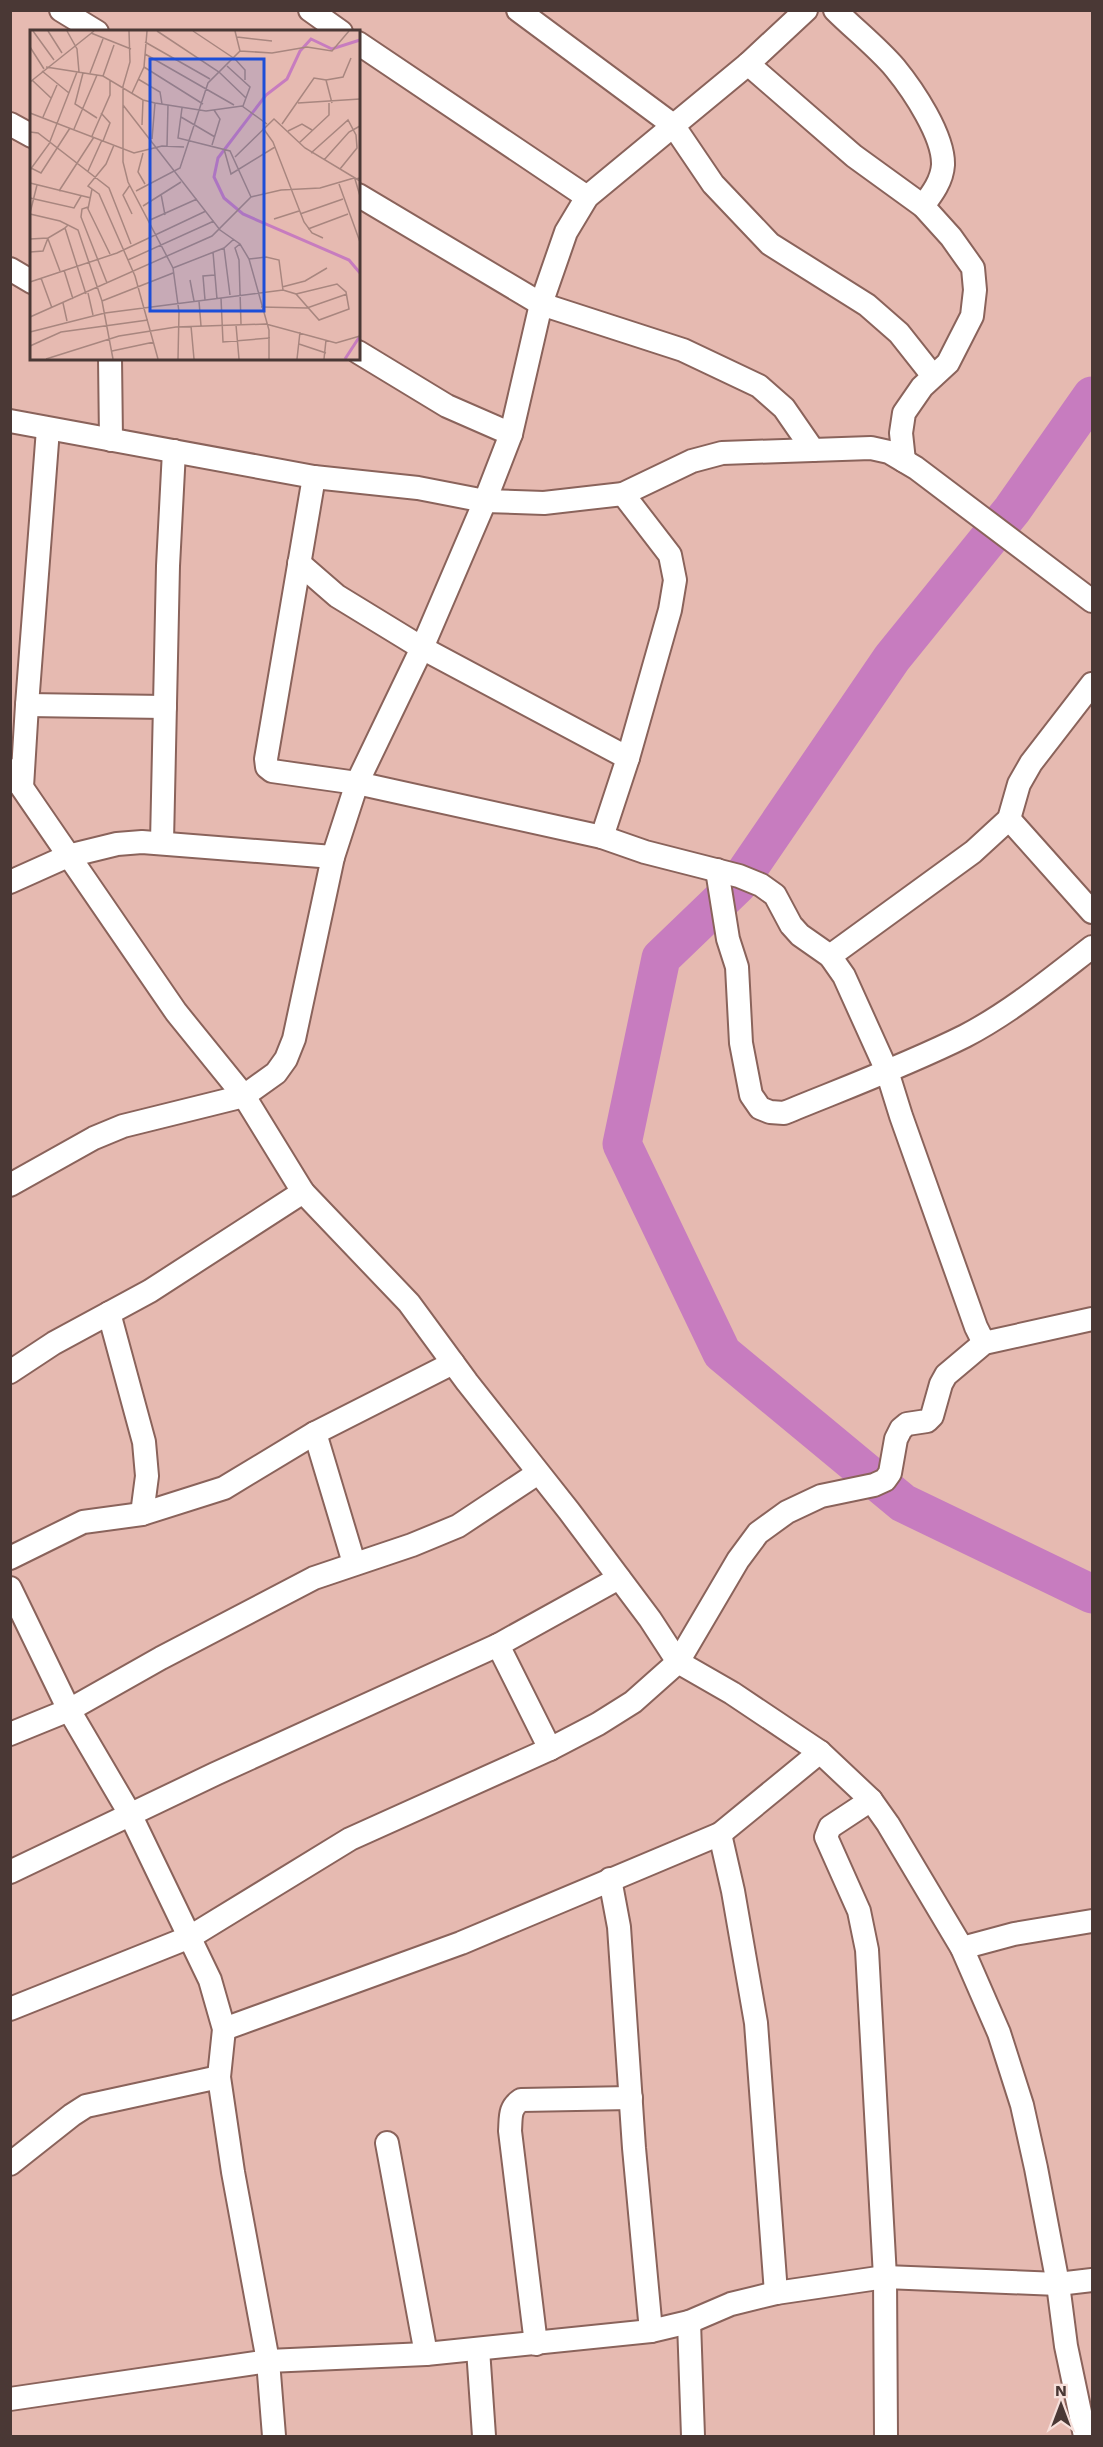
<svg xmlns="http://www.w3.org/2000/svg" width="1103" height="2447" font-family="'Work Sans',sans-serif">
<rect width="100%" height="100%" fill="#e6bab1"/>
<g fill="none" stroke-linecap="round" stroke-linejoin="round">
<!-- river -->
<path stroke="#c77cbf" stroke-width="39" d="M1092 396 1012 510 892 658 737 885 661 958 622 1144 722 1353 903 1503 1092 1594"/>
<defs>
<g id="street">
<path d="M61 10 97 32"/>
<path d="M310 10 341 32"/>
<path d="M518 10 673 125 713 184 770 244 867 305 899 333 933 376"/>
<path d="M835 10C854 29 877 47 895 68 913 90 944 136 943 165 942 181 932 194 923 206"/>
<path d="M358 43 587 197"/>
<path d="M748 64 854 156 923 206 951 237 973 268 975 290 972 316 948 363 922 387 904 413 901 433 904 461"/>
<path d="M10 124 32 136"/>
<path d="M358 195 541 304 683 350 759 386 784 408 813 450"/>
<path d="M10 269 32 282"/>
<path d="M358 352 447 406 511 434"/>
<path d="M110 358 111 440"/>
<path d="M10 421 314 477 418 488 485 501 544 503 623 494 692 461 722 453 871 448 889 452 916 468 1092 601"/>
<path d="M314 477 266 759 267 767 272 771 357 783 602 837 645 852 739 876 761 885 775 895 791 925 800 935 830 956 844 976 887 1071 901 1116 976 1327 984 1343"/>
<path d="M299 563 337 596 422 648 628 758"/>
<path d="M27 705 165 707"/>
<path d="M10 770 176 1012 244 1096 303 1192 409 1303 467 1382 569 1511 650 1619 678 1662 732 1693 820 1752 871 1800 888 1824 962 1948 999 2033 1022 2105 1036 2168 1058 2284 1066 2346 1085 2436"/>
<path d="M22 787 27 705 48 429"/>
<path d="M1009 819 1092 912"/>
<path d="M602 837 628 758 670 610 675 580 670 555 623 494"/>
<path d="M162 842 168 566 174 451"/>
<path d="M717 870 728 939 737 967 741 1043 751 1095 760 1108 770 1112 784 1113C845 1088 907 1065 965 1036 1011 1012 1052 978 1092 947"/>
<path d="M10 882 68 856 117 844 142 842 333 857"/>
<path d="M830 956 973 852 1009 819 1019 784 1031 763 1092 684"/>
<path d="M10 1185 94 1138 123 1126 244 1096 276 1073 286 1059 294 1039 333 857 357 783 422 648 485 501 511 434 541 304 566 232 587 197 748 64 806 10"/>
<path d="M109 1313 144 1442 147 1476 142 1514"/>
<path d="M10 1372 54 1343 150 1291 303 1192"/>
<path d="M315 1433 354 1563"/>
<path d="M10 1558 83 1522 142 1514 224 1488 315 1433 453 1363"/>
<path d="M10 1588 69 1710 130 1814 210 1980 224 2029 219 2077 233 2172 268 2361 274 2436"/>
<path d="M498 1645 550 1749"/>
<path d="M10 1734 69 1710 161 1658 314 1578 412 1545 458 1526 538 1473"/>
<path d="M871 1800 830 1827 826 1837 859 1911 867 1950 885 2277 886 2436"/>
<path d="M720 1834 733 1891 756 2023 776 2293"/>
<path d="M10 1872 215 1774 498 1645 619 1578"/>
<path d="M610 1879 619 1927 634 2148 651 2331"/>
<path d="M962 1948 1014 1934 1092 1921"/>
<path d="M10 2009 190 1937 350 1839 550 1749 598 1724 633 1702 678 1662 738 1560 758 1533 787 1512 821 1496 874 1485 885 1480 890 1473 896 1439 901 1429 907 1424 927 1421 932 1416 941 1384 946 1375 984 1343 1092 1319"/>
<path d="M224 2029 461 1943 720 1834 820 1752"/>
<path d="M387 2143 426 2354"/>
<path d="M10 2164 72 2115 86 2106 219 2077"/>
<path d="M689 2322 693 2436"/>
<path d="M536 2344 510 2131C511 2117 509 2108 521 2100L631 2098"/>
<path d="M478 2349 484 2436"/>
<path d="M10 2399 268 2361 426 2354 651 2331 689 2322 731 2304 776 2293 885 2277 1058 2284 1092 2280"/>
</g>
</defs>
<!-- street casing -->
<use href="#street" stroke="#8a635b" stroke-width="26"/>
<!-- street -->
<use href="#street" stroke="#fff" stroke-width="22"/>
</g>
<!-- overview -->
<g transform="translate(30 30)">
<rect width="330" height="330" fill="#e6bab1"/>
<path fill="none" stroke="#c77cbf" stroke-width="3" d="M330 10 302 19 281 9 270 21 257 49 236 65 188 128 184 147 194 168 213 184 319 230 330 243M315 329 330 306"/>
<path fill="none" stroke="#a8867f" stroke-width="1.5" d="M3 1 24 30M18 1 32 23M37 1 47 19 49 42M99 1 100 32 93 56V132L98 152 143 238 149 282 148 329M127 1 189 42 216 68M163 1 205 29 215 40V50M61 3 101 19M207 7 242 11M115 12 180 49M0 17 14 39M210 21 242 23 277 17 302 21 319 1M115 24 204 75M197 36 220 57 213 76M16 37 73 46 113 70 125 73 176 81 212 76 237 94M114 37 173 74M12 41 39 63M53 43 45 74 67 88M60 43 73 9M73 46 84 15M108 49 130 62 132 74M2 50 21 68M296 50 313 47 321 28M0 52 64 1M102 63 114 37 117 1M268 73 330 69M93 75 190 200 210 214 219 229 239 300V329M152 78 148 108 200 121 221 167M0 83 104 123 132 116 154 117M71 83 80 93 73 111M13 87 27 55M151 87 185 107M252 94 284 48 296 50 302 73M112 95 113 70M233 98 243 112 274 192 282 203 293 208M44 99 67 45M258 101 272 94 282 100M0 102 8 103 79 158 101 214M62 106 80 65V50M122 109 125 73M269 113 299 85V73M84 115 76 134 58 156 69 164 105 246 128 329M182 115 190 89 184 80M137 116 138 75M194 119 201 144 245 117M113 123 108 142 115 154M281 123 318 90 326 105 327 118 310 139M205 127 244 89 275 118 330 151M294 130 319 102 330 96M1 138 11 143 40 98M0 140 19 114 47 42M58 141 72 110M330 148 325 149 330 166M0 153 61 168M309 154 330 212M100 155 93 165 102 184M62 159 58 179 80 224M29 161 64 107M106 161 150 138 178 53 210 21 205 1M131 164 135 185M0 168 44 178 51 166M113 176 151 152M58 177 52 179 51 187 77 253M0 183 7 155M0 184 30 191 48 200 72 271 83 329M270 184 313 169M244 189 269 181M120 190 167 169M38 195 35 198 56 264M278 199 318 184M0 209 18 208M18 209 30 241M210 214 205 218 209 230 211 294M194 218 200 265M0 222 13 221 18 208 35 198M183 222 187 269M219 229 236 227 249 230 253 260M98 230 184 191M143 238 194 218 204 209M34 240 43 269M11 248 22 278M160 250 164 271M0 252 87 223 176 181M252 257 275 251 297 238M58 263 63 285M191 268 193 312 240 308M175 270 173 246 185 245M72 271 143 243M169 271 171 296M33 273 37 291M231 277 277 278 317 264M0 287 182 206 221 167 251 160 290 158 324 148M206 295 209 329M161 296 164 329M0 302 75 283 253 260 266 264 289 290 319 279 316 262 307 254 266 264M269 314 296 323M0 316 31 302 118 290M82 321 124 312M16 329 89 306 146 297 236 294 306 313 330 306M267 329 270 302M294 329 296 310"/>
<path fill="#1d4ed8" fill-opacity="0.15" stroke="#1d4ed8" stroke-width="3" d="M120 29H234V281H120Z"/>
<rect width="330" height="330" fill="none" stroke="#4a3835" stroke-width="3"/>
</g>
<!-- border -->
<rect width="1103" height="2447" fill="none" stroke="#4a3835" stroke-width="24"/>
<!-- north arrow -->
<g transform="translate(1061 2405)" stroke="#f7e0db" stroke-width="4.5" paint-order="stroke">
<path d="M0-4.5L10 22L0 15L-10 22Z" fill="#4a3835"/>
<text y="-9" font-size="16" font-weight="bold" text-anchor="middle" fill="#4a3835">N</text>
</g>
</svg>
